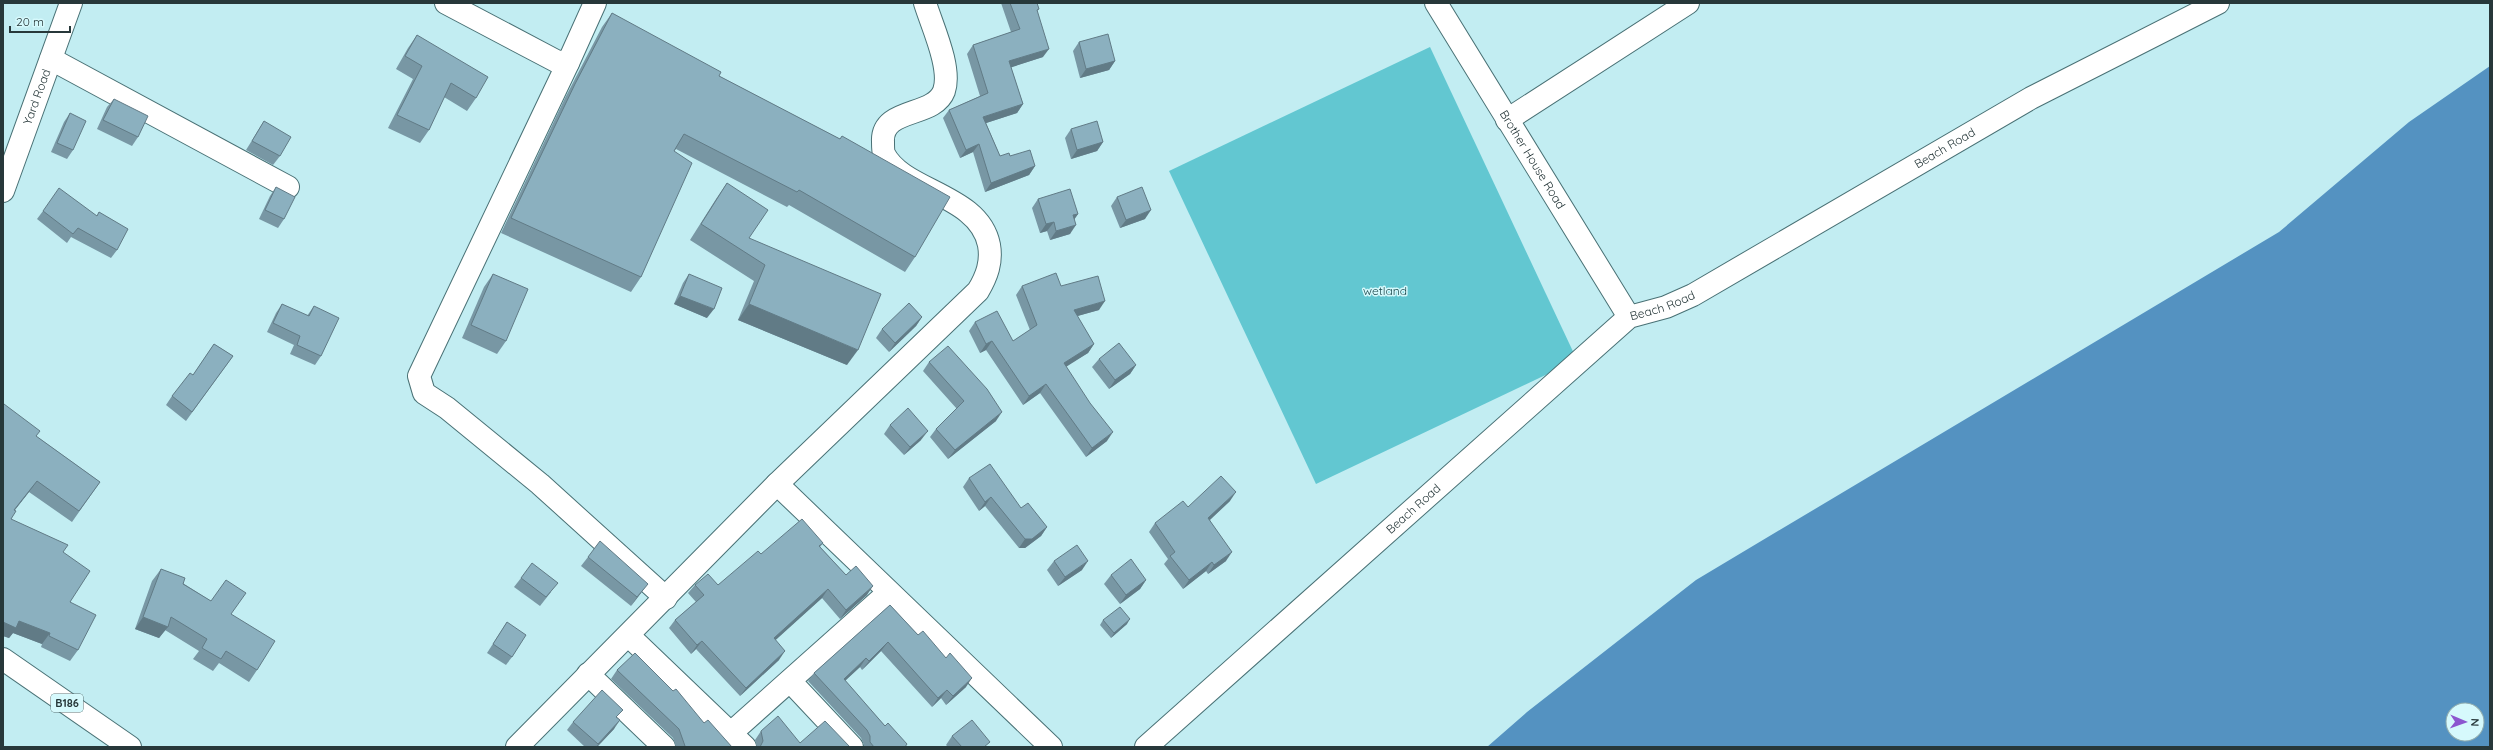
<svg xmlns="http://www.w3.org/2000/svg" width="2493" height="750" font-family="Quicksand,sans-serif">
<rect width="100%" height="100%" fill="#c2edf2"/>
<!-- forest -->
<path fill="#62c7d1" d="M1430 47 1577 360 1316 484 1169 171Z"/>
<!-- water -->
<path fill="#5492c1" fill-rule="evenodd" d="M2490 66V747H1487L1527 712 1696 580 2279 232 2409 122ZM2453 710H2477V734H2453Z"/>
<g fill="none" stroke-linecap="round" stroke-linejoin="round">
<defs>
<g id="minor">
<path d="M446 3 556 61 568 63 595 3"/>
<path id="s1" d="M1436 3 1629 317"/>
<path d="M51 59 288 187"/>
<path d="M568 63 419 376 424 393 447 408 540 484 666 598"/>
<path d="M1507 120 1688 3"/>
<path id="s2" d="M3 191 71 3"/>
<path d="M777 484 978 291C987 276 992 262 989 245 979 194 903 192 884 154 883 151 883 146 883 142 881 107 934 118 944 91 952 68 932 26 925 3"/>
<path d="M629 636 745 747"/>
<path d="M588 674 664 747"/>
<path d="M790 681 852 747"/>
<path d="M731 733 888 593"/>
<path d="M517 747 777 484 1051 747"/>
<path id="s3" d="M1146 747 1629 317 1666 307 1693 295 2031 98 2218 3"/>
</g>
<path id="primary" d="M3 659 130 747"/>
</defs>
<!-- minor casing -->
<use href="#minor" stroke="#497175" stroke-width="24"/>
<!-- primary casing -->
<use href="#primary" stroke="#497175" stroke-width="24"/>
<!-- minor -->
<use href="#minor" stroke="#fff" stroke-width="22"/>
<!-- primary -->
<use href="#primary" stroke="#fff" stroke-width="22"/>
</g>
<!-- wall -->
<g fill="#7897a4">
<path d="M1001 3H1037L1039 9 1037 11 1043 57 1011 67 1023 104 1017 113 986 123 1000 156H1010L1035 166 1029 175 985 192 973 152 960 158 943 118 949 110 980 96 967 54 973 45 1011 32Z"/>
<path d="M612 13 719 76 840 139 842 136 915 257 905 272 789 205 787 207 676 149 674 151 641 277 631 292 501 233 565 98 602 27Z"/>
<path d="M417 35 476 98 467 111 444 97 429 130 420 143 388 128 413 79 396 69 408 48Z"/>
<path d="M1079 42 1115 61 1109 70 1080 78 1073 51Z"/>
<path d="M114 99 138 137 132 146 97 129 107 107Z"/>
<path d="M70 113 73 150 67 159 51 152 64 122Z"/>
<path d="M264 121 280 156 273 165 246 150Z"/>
<path d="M1071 129 1103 142 1097 151 1071 159 1065 138Z"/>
<path d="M727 183 749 238 847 365 738 320 754 281 690 240 716 199Z"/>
<path d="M276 187 284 219 278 228 259 219 270 196Z"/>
<path d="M1117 197 1145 219 1120 228 1111 206Z"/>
<path d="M1038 199 1078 214 1074 219 1070 234 1050 240 1047 231 1040 233 1032 208Z"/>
<path d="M43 211 97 216 99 212 117 250 111 258 71 237 67 243 37 219Z"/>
<path d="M493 274 506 341 497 354 462 338 484 287Z"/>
<path d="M689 274 707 318 674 304 683 283Z"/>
<path d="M1022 286H1061L1099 310 1077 316 1094 344 1088 353 1066 366 1107 441 1086 457 1040 393 1023 405 986 350 980 353 969 331 975 322 1013 341 1030 330 1016 295Z"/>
<path d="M282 304 307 316 314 306 321 356 315 365 290 354 294 345 267 332 276 313Z"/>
<path d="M922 317 916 326 889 352 876 338 882 329Z"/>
<path d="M214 344 233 356 186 421 166 405 172 396 193 375Z"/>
<path d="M1099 359 1136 365 1130 374 1109 389 1092 367Z"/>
<path d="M929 362 996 421 948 459 930 437 936 429 957 409 923 371Z"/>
<path d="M3 405 36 436 100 482 72 522 29 492 15 510 11 519 63 552 78 650 70 661 41 647 42 644 13 633 9 638 3 636Z"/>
<path d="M890 425 921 440 904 455 884 434Z"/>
<path d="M969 478 1021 508 1047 527 1041 536 1025 548H1019L985 506 979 511 963 487Z"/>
<path d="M1230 501 1210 520 1226 561 1208 574 1206 571 1183 589 1164 564 1168 559 1149 532 1155 523 1188 507Z"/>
<path d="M823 543 820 547 846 575 867 595 840 619 822 598 775 640 779 660 740 696 696 649 691 654 669 628 675 620 696 602 688 593 695 585H718L761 554Z"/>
<path d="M588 557 641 593 631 606 581 566Z"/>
<path d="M1054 561 1082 570 1058 586 1047 570Z"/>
<path d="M161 569 231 614 257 670 249 682 219 663 213 671 193 659 199 651 165 630 159 638 135 629 152 581Z"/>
<path d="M1111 575 1146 580 1140 589 1120 604 1104 584Z"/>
<path d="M521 578 551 592 540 606 514 587Z"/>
<path d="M890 605 918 635 946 658 966 687 946 705 941 698 932 707 881 651 862 670 860 667 845 681 885 726 906 747H864V745L861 738 808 681 814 673Z"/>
<path d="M1103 620 1127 624 1111 638 1100 625Z"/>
<path d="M507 622 512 657 506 665 487 653Z"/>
<path d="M617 670 704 723 732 747H676L673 738 611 679Z"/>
<path d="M617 718 614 729 597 747H585L567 730 573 722Z"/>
<path d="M761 731 800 743 850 747H757L755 740Z"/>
<path d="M952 736 987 747H948L946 745Z"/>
</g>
<!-- shaded-wall -->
<g fill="#617b86">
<path d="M1049 49 1043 57 1003 70 1009 61Z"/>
<path d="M1115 61 1109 70 1080 78 1086 69Z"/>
<path d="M1023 104 1017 113 977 126 983 117Z"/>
<path d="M1103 142 1097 151 1071 159 1077 150Z"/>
<path d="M979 144 973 152 960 158 966 150Z"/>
<path d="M1035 166 1029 175 985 192 991 183Z"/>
<path d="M1151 210 1145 219 1120 228 1126 220Z"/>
<path d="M1078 214 1072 223 1073 215Z"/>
<path d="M1054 222 1047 231 1040 233 1046 224Z"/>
<path d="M1076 225 1070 234 1050 240 1056 231Z"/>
<path d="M680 296 714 309 707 318 674 304Z"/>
<path d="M1105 301 1099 310 1067 319 1074 310Z"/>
<path d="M749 304 858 350 847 365 738 320Z"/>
<path d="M922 317 916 326 889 352 895 343Z"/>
<path d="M992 341 986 350 980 353 986 344Z"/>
<path d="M1094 344 1088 353 1058 372 1064 363Z"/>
<path d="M1136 365 1130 374 1109 389 1115 380Z"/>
<path d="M1046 384 1040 393 1023 405 1029 396Z"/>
<path d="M1002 412 996 421 948 459 955 450Z"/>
<path d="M928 431 921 440 904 455 910 447Z"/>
<path d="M1113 432 1107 441 1086 457 1092 448Z"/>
<path d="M37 481 29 492 6 521 14 510Z"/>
<path d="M1236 492 1230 501 1202 527 1208 518Z"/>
<path d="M991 497 985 506 979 511 985 502Z"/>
<path d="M1047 527 1041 536 1025 548H1019L1025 539Z"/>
<path d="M1232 552 1226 561 1208 574 1214 565Z"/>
<path d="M1088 561 1082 570 1058 586 1065 577Z"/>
<path d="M1212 562 1206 571 1183 589 1189 580Z"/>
<path d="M1146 580 1140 589 1120 604 1126 595Z"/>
<path d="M648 584 641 593 631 606 637 597Z"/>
<path d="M873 586 867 595 840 619 846 610Z"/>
<path d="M828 589 822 598 768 647 774 638Z"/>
<path d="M143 617 168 627 159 638 135 629Z"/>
<path d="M1130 619 1127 624 1111 638 1114 633Z"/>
<path d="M19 621 50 633 42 644 13 633 9 638 3 636V622Z"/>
<path d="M702 641 696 649 691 654 697 645Z"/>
<path d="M888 642 881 651 862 670 869 661Z"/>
<path d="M785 651 779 660 740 696 746 688Z"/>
<path d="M866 658 860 667 837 688 844 679Z"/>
<path d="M972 678 966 687 946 705 953 696Z"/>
<path d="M947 690 941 698 932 707 938 698Z"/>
<path d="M620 720 614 729 597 747H596Z"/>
</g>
<!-- building -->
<g fill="#8bb0bf" stroke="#617b86">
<path d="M1010 3H1037L1039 9 1037 10 1049 49 1009 61 1023 104 983 117 1000 156 1009 153 1010 156 1030 150 1035 166 991 183 979 144 966 150 949 110 988 93 973 45 1020 29Z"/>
<path d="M612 13 721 72 719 76 840 139 842 136 950 197 915 257 799 190 797 192 684 134 674 151 692 163 641 277 511 218 575 84Z"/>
<path d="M1108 34 1115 61 1086 69 1079 42Z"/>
<path d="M417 35 488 77 476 98 451 83 429 130 397 115 422 66 405 56Z"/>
<path d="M114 99 148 116 138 137 103 120Z"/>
<path d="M70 113 86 121 73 150 57 143Z"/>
<path d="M264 121 291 137 280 156 252 141Z"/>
<path d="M1097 121 1103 142 1077 150 1071 129Z"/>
<path d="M727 183 768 210 749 238 881 294 858 350 749 304 765 265 701 224Z"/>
<path d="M276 187 295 197 284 219 265 210Z"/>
<path d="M1142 187 1151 210 1126 220 1117 197Z"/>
<path d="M59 188 97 216 99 212 128 229 117 250 78 228 73 234 43 211Z"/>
<path d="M1070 189 1078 214 1073 215 1076 225 1056 231 1054 222 1046 224 1038 199Z"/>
<path d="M1056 273 1061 286 1098 276 1105 301 1074 310 1094 344 1064 363 1090 403 1113 432 1092 448 1046 384 1029 396 992 341 986 344 975 322 997 311 1013 341 1037 325 1022 286Z"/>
<path d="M493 274 528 289 506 341 471 325Z"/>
<path d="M689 274 722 288 714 309 680 296Z"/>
<path d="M909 303 922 317 895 343 882 329Z"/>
<path d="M282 304 309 316 314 306 339 318 321 356 297 345 300 336 273 323Z"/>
<path d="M1119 343 1136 365 1115 380 1099 359Z"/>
<path d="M214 344 233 356 192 412 172 396 190 373 193 375Z"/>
<path d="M948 346 987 389 1002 412 955 450 936 429 964 401 929 362Z"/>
<path d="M4 404 40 431 36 436 100 482 79 511 37 481 14 510 16 511 11 519 68 545 63 552 90 571 70 602 96 615 78 650 49 636 50 633 19 621 16 628 3 622V405Z"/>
<path d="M908 408 928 431 910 447 890 425Z"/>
<path d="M990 464 1021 508 1028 503 1047 527 1032 539H1025L991 497 985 502 969 478Z"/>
<path d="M1221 476 1236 492 1208 518 1232 552 1214 565 1212 562 1189 580 1170 556 1175 552 1155 523 1183 501 1188 507Z"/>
<path d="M802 519 823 543 819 546 846 575 856 566 873 586 846 610 828 589 774 638 785 651 746 688 702 641 697 645 675 620 704 595 695 585 708 574 718 585 758 551 761 554Z"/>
<path d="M600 541 648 584 637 597 588 557Z"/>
<path d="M1077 545 1088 561 1065 577 1054 561Z"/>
<path d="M1131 559 1146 580 1126 595 1111 575Z"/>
<path d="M532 563 558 583 546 597 521 578Z"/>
<path d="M161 569 185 578 183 584 211 601 226 580 246 593 231 614 275 641 257 670 226 651 221 659 202 648 207 639 171 617 168 627 143 617Z"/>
<path d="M890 605 918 635 923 631 946 658 950 653 972 678 953 696 947 690 938 698 888 642 869 661 866 658 844 679 885 726 888 723 907 744 905 747H874L870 742V736L867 730 814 673Z"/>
<path d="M1120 607 1130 619 1114 633 1103 620Z"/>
<path d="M507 622 526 635 512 657 493 644Z"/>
<path d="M635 653 673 691 676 689 704 723 708 720 732 747H683L685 746 679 729 617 670Z"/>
<path d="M602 690 623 710 616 717 620 720 598 744 573 722Z"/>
<path d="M778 716 800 743 825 721 850 747H760L763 741 761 731Z"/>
<path d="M972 720 990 742 984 747H962L952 736Z"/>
</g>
<g text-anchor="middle" stroke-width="3" stroke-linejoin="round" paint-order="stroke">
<!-- shield labels -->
<rect fill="#d6f9fc" stroke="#5c7274" stroke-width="1" x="51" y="694" width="32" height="18" rx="3"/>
<g font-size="11" font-weight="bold" fill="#27383a">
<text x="67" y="707">B186</text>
</g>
<!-- street labels -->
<g font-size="12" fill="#27383a" stroke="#d6f9fc">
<text dy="4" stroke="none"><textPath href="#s2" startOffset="100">Yard Road</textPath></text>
<text dy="4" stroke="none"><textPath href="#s3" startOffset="1006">Beach Road</textPath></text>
<text dy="4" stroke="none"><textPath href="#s1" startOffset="184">Brother House Road</textPath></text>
<text dy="4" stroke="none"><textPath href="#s3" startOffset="682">Beach Road</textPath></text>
<text dy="4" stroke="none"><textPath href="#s3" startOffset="358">Beach Road</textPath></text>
</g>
<!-- park labels -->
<g font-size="12" fill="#19474b" stroke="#d6f9fc">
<text x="1385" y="295">wetland</text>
</g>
</g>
<!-- border -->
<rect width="2493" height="750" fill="none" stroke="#27383a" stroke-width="8"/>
<!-- north arrow -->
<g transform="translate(2465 722) rotate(92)"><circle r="19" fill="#d6f9fc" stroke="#90acae"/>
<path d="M0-3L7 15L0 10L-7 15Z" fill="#8c56cf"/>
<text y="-6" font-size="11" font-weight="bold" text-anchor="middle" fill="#27383a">N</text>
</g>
<!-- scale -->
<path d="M10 26v6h60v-6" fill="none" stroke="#27383a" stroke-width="2"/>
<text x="16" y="26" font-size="12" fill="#27383a" stroke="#d6f9fc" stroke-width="3" paint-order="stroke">20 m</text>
</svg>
